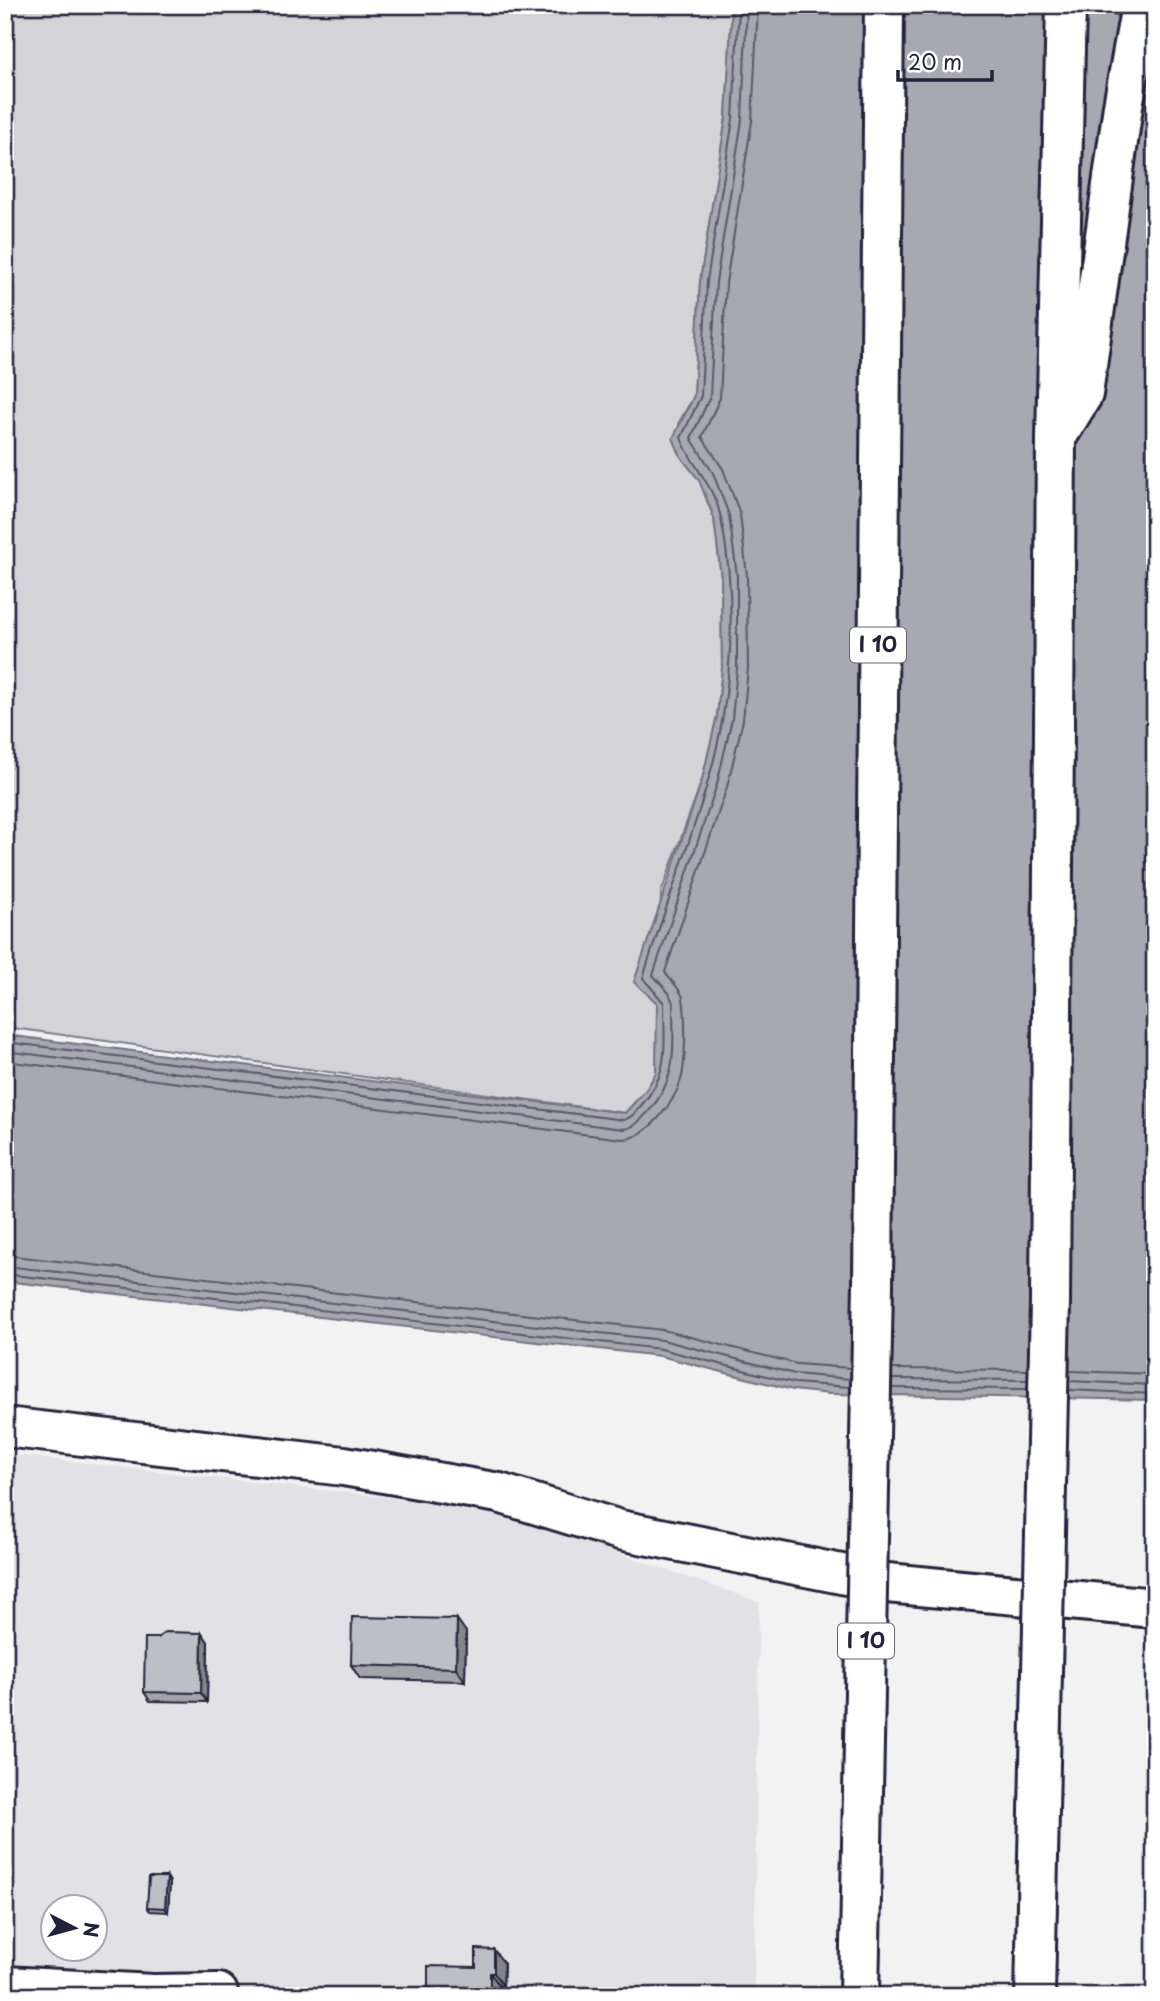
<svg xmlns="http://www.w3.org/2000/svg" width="1160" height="2001" font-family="'Playpen Sans',sans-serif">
<rect width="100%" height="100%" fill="#f2f2f3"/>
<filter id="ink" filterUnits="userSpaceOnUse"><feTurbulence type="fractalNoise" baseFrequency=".0143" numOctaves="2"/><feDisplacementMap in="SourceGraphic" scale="14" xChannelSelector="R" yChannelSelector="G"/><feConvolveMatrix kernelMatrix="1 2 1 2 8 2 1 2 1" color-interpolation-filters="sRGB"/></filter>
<g filter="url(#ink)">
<!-- built -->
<path fill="#e2e2e6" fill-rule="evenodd" d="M5 1454 491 1509 759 1602 754 1996H5ZM52 1906H94V1948H52Z"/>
<!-- green -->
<path fill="#d3d3d8" stroke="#7a7a8a" stroke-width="2" d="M5 5H732L726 118 700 281 694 396 679 422 681 457 699 480 714 518 721 577 722 668 717 716 702 780 661 893 656 1073 646 1090 625 1113 5 1027Z"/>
<!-- water -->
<path fill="#a8a8b2" stroke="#727282" stroke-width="2" d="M732 5H1155V1400L830 1394 793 1390 660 1356 5 1281V1035L625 1113 646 1090 656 1073 657 1003 634 982 702 780 717 716 722 668 721 577 714 518 699 480 681 457 673 438 694 396 700 281 726 118Z"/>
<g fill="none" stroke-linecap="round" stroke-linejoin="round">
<!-- shore -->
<g stroke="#58586b" stroke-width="2">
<path d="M5 1042 624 1120C631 1118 635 1113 640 1107 671 1072 664 1047 664 1003L643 978C663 912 689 848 708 781 732 701 738 601 721 518 715 487 692 466 681 438L701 396 707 281 733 119 739 5"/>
<path d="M5 1051 623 1129C635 1128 641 1119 649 1111 679 1077 673 1046 673 1003L669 993 653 975 717 784 732 719 737 669V576L729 515 713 473 691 438 710 397 716 282 742 120 747 5"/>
<path d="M5 1061 622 1139C647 1139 674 1103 681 1080 686 1063 686 1016 683 998 680 987 670 981 665 972L727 787 743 720 748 669 747 576 740 514 723 469 702 437 720 398 726 283 752 121 758 5"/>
<path d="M5 1255 663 1330 797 1364 850 1368"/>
<path d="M5 1266 662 1340 795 1374 850 1379"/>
<path d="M5 1274 661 1349 794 1383 850 1387"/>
<path d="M892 1369 1028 1370"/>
<path d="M1070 1371 1155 1374"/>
<path d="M892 1379 1027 1380"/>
<path d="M1069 1381 1155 1385"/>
<path d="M892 1388 1027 1389"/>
<path d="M1069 1390 1155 1394"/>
</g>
<defs>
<g id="minor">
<path d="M5 1427 344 1466 499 1493 620 1530 887 1583 1155 1608"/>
<path d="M5 1986 153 1994 218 1993"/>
</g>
<g id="highway">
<path d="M1059 433 1083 394 1123 106 1141 5"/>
<path d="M873 1285 884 5"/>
<path d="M1050 1302 1056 438 1066 5"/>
</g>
</defs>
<!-- minor casing -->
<use href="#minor" stroke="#22223b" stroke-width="44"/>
<!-- highway casing -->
<use href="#highway" stroke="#22223b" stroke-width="44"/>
<!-- minor -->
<use href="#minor" stroke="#fff" stroke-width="38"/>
<!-- highway -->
<use href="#highway" stroke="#fff" stroke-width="38"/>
<defs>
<g id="highway-bridge">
<path d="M859 1996 873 1285"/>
<path d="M1035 1996 1050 1302"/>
</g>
</defs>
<!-- highway-bridge casing -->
<use href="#highway-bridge" stroke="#22223b" stroke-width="44" stroke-linecap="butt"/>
<!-- highway-bridge -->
<use href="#highway-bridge" stroke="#fff" stroke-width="38"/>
</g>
<!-- wall -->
<g fill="#a3a3aa" stroke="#22223b" stroke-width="2">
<path d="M466 1632 465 1681 360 1679 351 1665Z"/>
<path d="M202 1633 208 1642 207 1702 150 1701 144 1692 158 1638Z"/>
<path d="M167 1877 170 1882 168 1912 150 1911 147 1907Z"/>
<path d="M504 1963 503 1986H500L476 1967Z"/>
</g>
<!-- shaded-wall -->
<g fill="#85858b" stroke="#22223b" stroke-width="2">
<path d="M457 1619 466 1632 465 1681 456 1668Z"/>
<path d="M202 1633 208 1642 207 1702 201 1693Z"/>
<path d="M167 1877 170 1882 168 1912 165 1908Z"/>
<path d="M494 1950 504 1963 503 1986 494 1973Z"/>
<path d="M490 1973 500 1986 499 1996H490Z"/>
</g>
<!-- building -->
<g fill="#bebec6" stroke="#22223b" stroke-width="2">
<path d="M352 1617 457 1619 456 1668 351 1665Z"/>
<path d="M165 1632 202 1633 201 1693 144 1692 145 1638H158Z"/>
<path d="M149 1877H167L165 1908 147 1907Z"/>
<path d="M476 1949 494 1950V1973H490V1996H428V1966L476 1967Z"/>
</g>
</g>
<g text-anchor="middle" stroke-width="5" stroke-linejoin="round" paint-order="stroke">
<!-- shield labels -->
<g fill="#fff" stroke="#646476" stroke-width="2">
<rect x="850" y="627.5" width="56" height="35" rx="5"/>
<rect x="838" y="1623.5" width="56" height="35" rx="5"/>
</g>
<g font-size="21" font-weight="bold" fill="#22223b">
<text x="878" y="652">I 10</text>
<text x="866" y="1648">I 10</text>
</g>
</g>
<!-- margin -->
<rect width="1160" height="2001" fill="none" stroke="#fff" stroke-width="28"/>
<rect x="14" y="14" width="1132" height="1973" fill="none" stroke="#22223b" stroke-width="2.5" filter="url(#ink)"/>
<!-- north arrow -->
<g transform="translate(74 1928) rotate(96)"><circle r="33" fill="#ffffff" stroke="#a7a7b1" stroke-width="2"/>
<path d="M0-5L12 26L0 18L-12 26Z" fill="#22223b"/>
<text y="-10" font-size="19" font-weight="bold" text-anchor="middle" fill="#22223b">N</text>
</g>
<!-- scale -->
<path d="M898 70v10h94v-10" fill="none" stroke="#22223b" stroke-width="3.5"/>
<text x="908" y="70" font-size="21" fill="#22223b" stroke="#ffffff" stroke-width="5" paint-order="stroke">20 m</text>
</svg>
